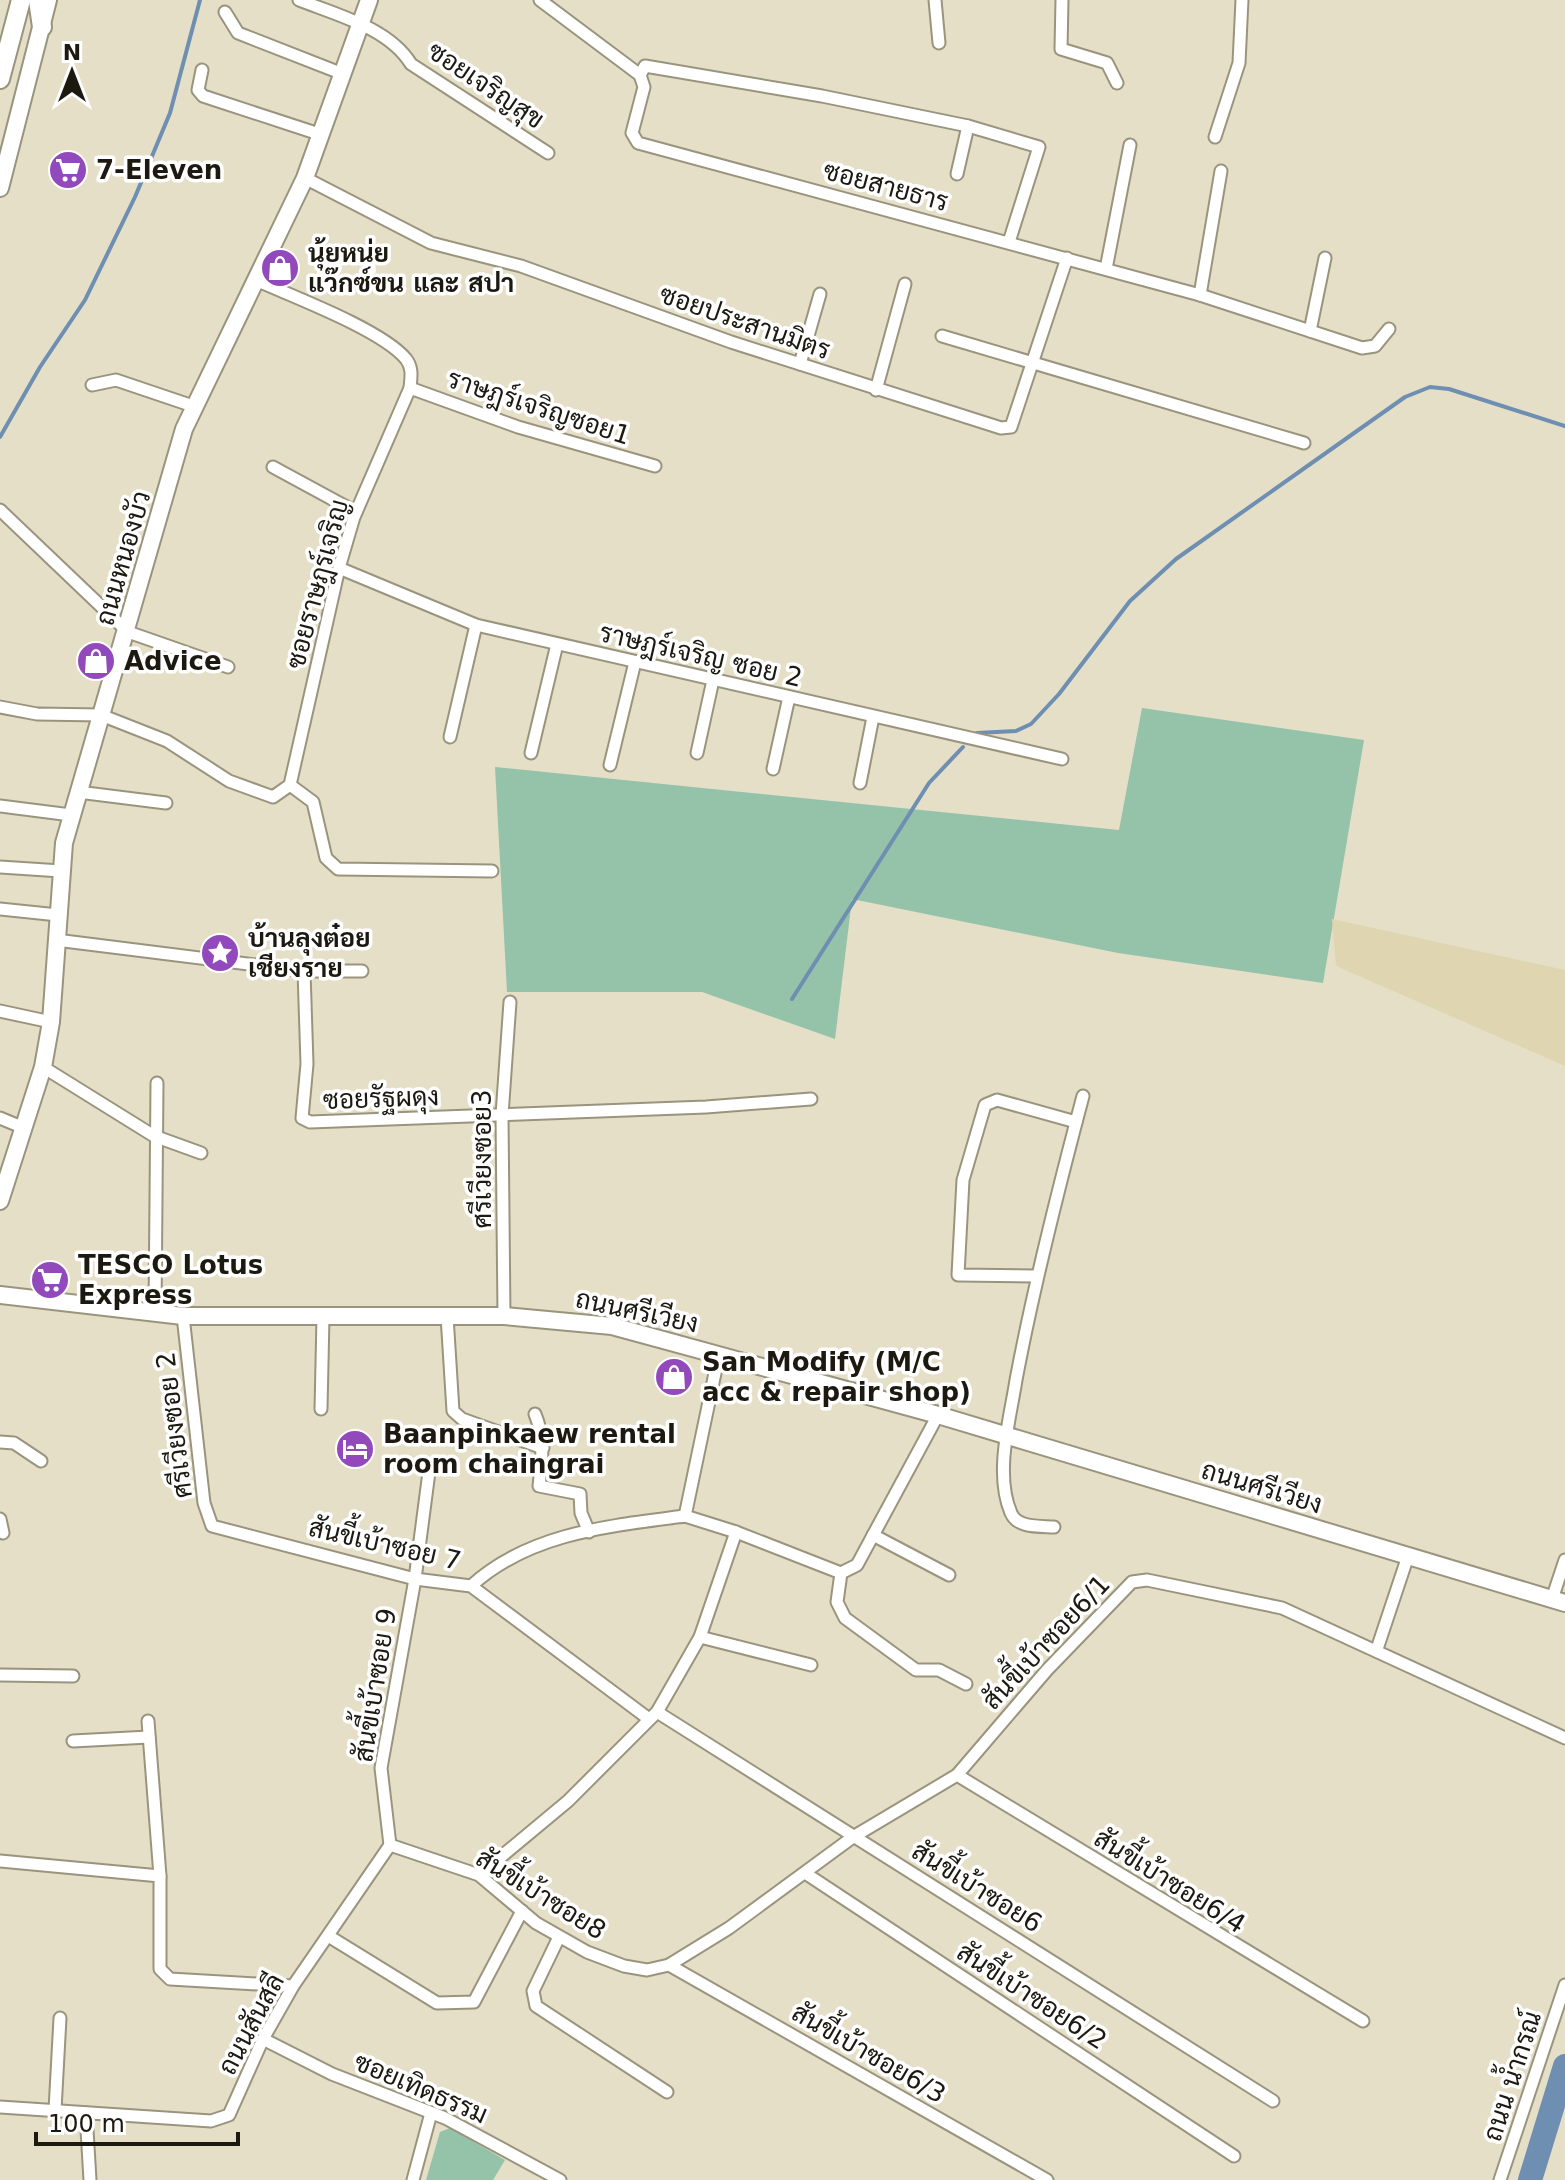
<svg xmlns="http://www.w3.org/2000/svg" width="1565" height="2180" font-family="'DejaVu Sans',Sarabun,sans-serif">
<rect width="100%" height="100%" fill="#e5dfc7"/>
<!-- green -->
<g fill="#95c3aa">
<path d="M1142 708 1364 740 1323 983 1118 953 852 899 835 1039 702 992H507L495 767 1119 830Z"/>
<path d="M450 2128 505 2160 493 2180H426L440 2132Z"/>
</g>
<!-- sand -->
<path fill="#dfd5b0" d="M1332 919 1565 970V1066L1336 966Z"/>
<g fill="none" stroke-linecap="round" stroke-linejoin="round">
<!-- stream -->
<g stroke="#6e8fb1" stroke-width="4">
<path d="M0 437 40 367 85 300 135 197 170 113 200 0"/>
<path d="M977 733 1016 731 1031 724 1059 694 1130 601 1176 559 1405 397 1430 387 1449 389 1565 426"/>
<path d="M792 999 929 783 963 747"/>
</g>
<!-- river -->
<path stroke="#6e8fb1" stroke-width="24" d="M1530 2180 1565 2066"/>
<defs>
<g id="street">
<path d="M299 0C337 15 389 28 411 64L548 153"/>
<path d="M540 0 640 75 644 87 632 133 638 143 1200 295 1362 348 1375 346 1389 329"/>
<path d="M935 0 939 43"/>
<path d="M1062 0 1061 49 1107 63 1117 83"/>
<path d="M225 12 238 33 343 74"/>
<path d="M202 70 198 90 203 96 322 135"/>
<path d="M640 75 645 66 822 96 968 126 1039 147 1009 242"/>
<path d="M1215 137 1239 63 1242 0"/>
<path d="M957 174 968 126"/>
<path d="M305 178 431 243 521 266 731 342 1001 428 1011 427 1067 258"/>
<path d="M1106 269 1130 145"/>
<path d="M1200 295 1221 171"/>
<path d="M1310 331 1325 258"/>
<path d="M942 336 1304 443"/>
<path d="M800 364 820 294"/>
<path d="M92 385 116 380 193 406"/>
<path d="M410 388 518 427 655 466"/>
<path d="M876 390 905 284"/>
<path d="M273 467 356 512"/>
<path d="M0 510 128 632 228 667"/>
<path d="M339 568 476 625 1062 759"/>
<path d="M0 707 37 714 101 715 167 741 229 781 273 797 290 785 339 568 354 517 410 388C411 377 413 368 406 359 382 330 294 297 258 281"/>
<path d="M450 737 476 625"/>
<path d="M531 753 557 644"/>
<path d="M697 753 713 680"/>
<path d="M610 765 635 662"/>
<path d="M773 769 789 697"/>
<path d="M860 783 873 717"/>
<path d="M290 785 313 802 326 858 338 869 492 871"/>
<path d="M78 792 166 803"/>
<path d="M0 806 71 815"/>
<path d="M0 867 61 871"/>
<path d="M0 909 58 915"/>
<path d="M56 940 304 971 307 1064 302 1118 310 1122 706 1107 811 1099"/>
<path d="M304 971H362"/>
<path d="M0 1011 51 1022"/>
<path d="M43 1067 154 1136 201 1153"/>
<path d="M0 1118 24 1128"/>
<path d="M1035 1276 958 1275 963 1180 985 1105 997 1100 1076 1122"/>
<path d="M155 1314 157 1083"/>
<path d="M183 1316 204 1503 212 1526 415 1579 471 1586 649 1719"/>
<path d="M447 1316 453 1411 462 1419 543 1448"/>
<path d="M504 1316 502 1115 510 1002"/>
<path d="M321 1409 323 1317"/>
<path d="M535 1414C545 1438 542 1460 539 1486L580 1494 581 1513 589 1532"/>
<path d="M0 1442 14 1443 41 1461"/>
<path d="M685 1516 736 1532"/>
<path d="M0 1519 3 1533"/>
<path d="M1054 1527C1039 1526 1017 1528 1011 1513 994 1474 1010 1419 1016 1380 1034 1284 1058 1190 1083 1096"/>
<path d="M873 1535 949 1575"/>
<path d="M841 1573 837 1602 845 1618 916 1670H939L966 1684"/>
<path d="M471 1586C529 1533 609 1526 685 1516L719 1354"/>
<path d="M1552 1599 1565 1560"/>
<path d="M700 1637 811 1665"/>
<path d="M1377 1649 1408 1556"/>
<path d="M0 1675 73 1676"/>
<path d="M657 1712 1273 2101"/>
<path d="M148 1721 160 1876"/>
<path d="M73 1741 149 1737"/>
<path d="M957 1775 1363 2021"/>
<path d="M390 1845 479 1875 536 1923 587 1952 624 1966 647 1970 669 1965 729 1928 853 1837 957 1775 1047 1670 1132 1582 1147 1580 1282 1608 1565 1738"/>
<path d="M390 1845 381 1768 415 1579 429 1472"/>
<path d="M0 1861 160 1876V1969L170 1979 293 1986"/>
<path d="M805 1873 1234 2156"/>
<path d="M479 1875 568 1801 657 1712 700 1637 736 1532 841 1573 857 1565 938 1415"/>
<path d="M330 1937 437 2003 474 2002 522 1911"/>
<path d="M559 1937 533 1991 536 2006 667 2092"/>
<path d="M669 1965 1047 2180"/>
<path d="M263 2039 332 2074 445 2118 560 2180"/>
<path d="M0 2107 211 2121 229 2115 263 2039 293 1986 390 1845"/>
<path d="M55 2110 60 2018"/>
<path d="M86 2113 90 2180"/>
<path d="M413 2180 431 2113"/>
<path d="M1500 2180 1565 1985"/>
</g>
<g id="secondary">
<path d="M0 188 48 0"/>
<path d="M0 1201 43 1067 51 1022 64 843 184 429 305 178 369 0"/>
<path d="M0 1295 183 1316H504L612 1326 938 1415 1565 1603"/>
</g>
<g id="primary">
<path d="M38 0 42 27"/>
<path d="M0 79 21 0"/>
</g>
</defs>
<!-- street casing -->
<use href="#street" stroke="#9a947e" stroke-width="15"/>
<!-- secondary casing -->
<use href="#secondary" stroke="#9a947e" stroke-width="20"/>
<!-- primary casing -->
<use href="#primary" stroke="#9a947e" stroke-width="22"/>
<!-- street -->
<use href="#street" stroke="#fff" stroke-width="11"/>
<!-- secondary -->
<use href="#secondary" stroke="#fff" stroke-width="16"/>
<!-- primary -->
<use href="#primary" stroke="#fff" stroke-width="18"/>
</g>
<!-- icons -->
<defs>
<symbol id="supermarket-disc" viewBox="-11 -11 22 22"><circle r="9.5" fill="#9149bb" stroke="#fff"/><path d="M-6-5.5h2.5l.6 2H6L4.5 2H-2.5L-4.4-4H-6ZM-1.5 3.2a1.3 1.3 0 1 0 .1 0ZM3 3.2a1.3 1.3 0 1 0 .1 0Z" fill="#fff"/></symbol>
<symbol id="shop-disc" viewBox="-11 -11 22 22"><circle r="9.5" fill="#9149bb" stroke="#fff"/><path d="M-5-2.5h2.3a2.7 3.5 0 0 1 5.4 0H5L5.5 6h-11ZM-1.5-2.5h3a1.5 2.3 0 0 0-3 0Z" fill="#fff"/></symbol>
<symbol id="sight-disc" viewBox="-11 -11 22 22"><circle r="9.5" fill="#9149bb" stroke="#fff"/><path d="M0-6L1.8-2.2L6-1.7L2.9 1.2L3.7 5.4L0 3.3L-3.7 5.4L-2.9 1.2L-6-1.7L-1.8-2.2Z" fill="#fff"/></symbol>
<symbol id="hotel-disc" viewBox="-11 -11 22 22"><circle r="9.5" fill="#9149bb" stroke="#fff"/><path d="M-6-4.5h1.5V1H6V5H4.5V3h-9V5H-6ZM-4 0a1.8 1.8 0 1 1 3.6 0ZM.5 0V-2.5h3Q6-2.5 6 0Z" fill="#fff"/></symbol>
</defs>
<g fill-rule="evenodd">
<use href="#supermarket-disc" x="46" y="148" width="44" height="44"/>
<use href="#shop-disc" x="258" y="246" width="44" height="44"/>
<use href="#shop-disc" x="74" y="639" width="44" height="44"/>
<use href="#sight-disc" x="198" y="931" width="44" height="44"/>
<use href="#supermarket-disc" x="28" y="1258" width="44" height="44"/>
<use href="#shop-disc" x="652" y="1355" width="44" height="44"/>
<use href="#hotel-disc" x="333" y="1427" width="44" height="44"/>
</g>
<g text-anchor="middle" stroke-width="7" stroke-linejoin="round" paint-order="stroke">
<!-- street labels -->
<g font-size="26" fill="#1c1911" stroke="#fff">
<text transform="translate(486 85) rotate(34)" y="9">ซอยเจริญสุข</text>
<text transform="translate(886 186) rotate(15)" y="9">ซอยสายธาร</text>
<text transform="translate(745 322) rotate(19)" y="9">ซอยประสานมิตร</text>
<text transform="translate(539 407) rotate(18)" y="9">ราษฎร์เจริญซอย1</text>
<text transform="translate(123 558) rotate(-74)" y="9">ถนนหนองบัว</text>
<text transform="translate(317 584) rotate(-75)" y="9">ซอยราษฎร์เจริญ</text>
<text transform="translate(701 655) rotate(13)" y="9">ราษฎร์เจริญ ซอย 2</text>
<text transform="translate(381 1098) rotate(-2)" y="9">ซอยรัฐผดุง</text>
<text transform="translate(482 1159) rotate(-90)" y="9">ศรีเวียงซอย3</text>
<text transform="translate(637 1311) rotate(12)" y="9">ถนนศรีเวียง</text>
<text transform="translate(174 1425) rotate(-97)" y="9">ศรีเวียงซอย 2</text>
<text transform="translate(1262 1487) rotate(17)" y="9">ถนนศรีเวียง</text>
<text transform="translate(385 1544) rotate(13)" y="9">สันขี้เบ้าซอย 7</text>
<text transform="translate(1046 1642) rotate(-47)" y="9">สันขี้เบ้าซอย6/1</text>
<text transform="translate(375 1685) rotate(-81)" y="9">สันขี้เบ้าซอย 9</text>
<text transform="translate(1170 1881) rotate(32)" y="9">สันขี้เบ้าซอย6/4</text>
<text transform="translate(977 1887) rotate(32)" y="9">สันขี้เบ้าซอย6</text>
<text transform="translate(541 1894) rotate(32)" y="9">สันขี้เบ้าซอย8</text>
<text transform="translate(1032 1996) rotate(33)" y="9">สันขี้เบ้าซอย6/2</text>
<text transform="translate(251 2024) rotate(-62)" y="9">ถนนสันสลี</text>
<text transform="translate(869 2053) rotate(30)" y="9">สันขี้เบ้าซอย6/3</text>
<text transform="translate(1512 2076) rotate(-72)" y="9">ถนน น้ำกรณ์</text>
<text transform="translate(421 2088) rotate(23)" y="9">ซอยเทิดธรรม</text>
</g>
<!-- poi labels -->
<g font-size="26" font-weight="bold" fill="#1c1911" stroke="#fff" text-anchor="start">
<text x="96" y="179">7-Eleven</text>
<text x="308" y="262">นุ้ยหนุ่ย<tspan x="308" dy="30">แว๊กซ์ขน และ สปา</tspan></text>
<text x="124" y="670">Advice</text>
<text x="248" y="947">บ้านลุงต๋อย<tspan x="248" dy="30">เชียงราย</tspan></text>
<text x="78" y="1274">TESCO Lotus<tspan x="78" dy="30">Express</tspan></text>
<text x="702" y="1371">San Modify (M/C<tspan x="702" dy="30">acc &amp; repair shop)</tspan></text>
<text x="383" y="1443">Baanpinkaew rental<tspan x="383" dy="30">room chaingrai</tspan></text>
</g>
</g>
<!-- north arrow -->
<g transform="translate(72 72)" stroke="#ffffff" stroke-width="6" paint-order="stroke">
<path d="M0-6L14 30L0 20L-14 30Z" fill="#1c1911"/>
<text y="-12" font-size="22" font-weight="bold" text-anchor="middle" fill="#1c1911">N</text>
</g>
<!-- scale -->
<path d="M36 2132v12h202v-12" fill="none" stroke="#1c1911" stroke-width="4"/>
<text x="48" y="2132" font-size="24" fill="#1c1911" stroke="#ffffff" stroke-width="6" paint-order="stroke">100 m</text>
</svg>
